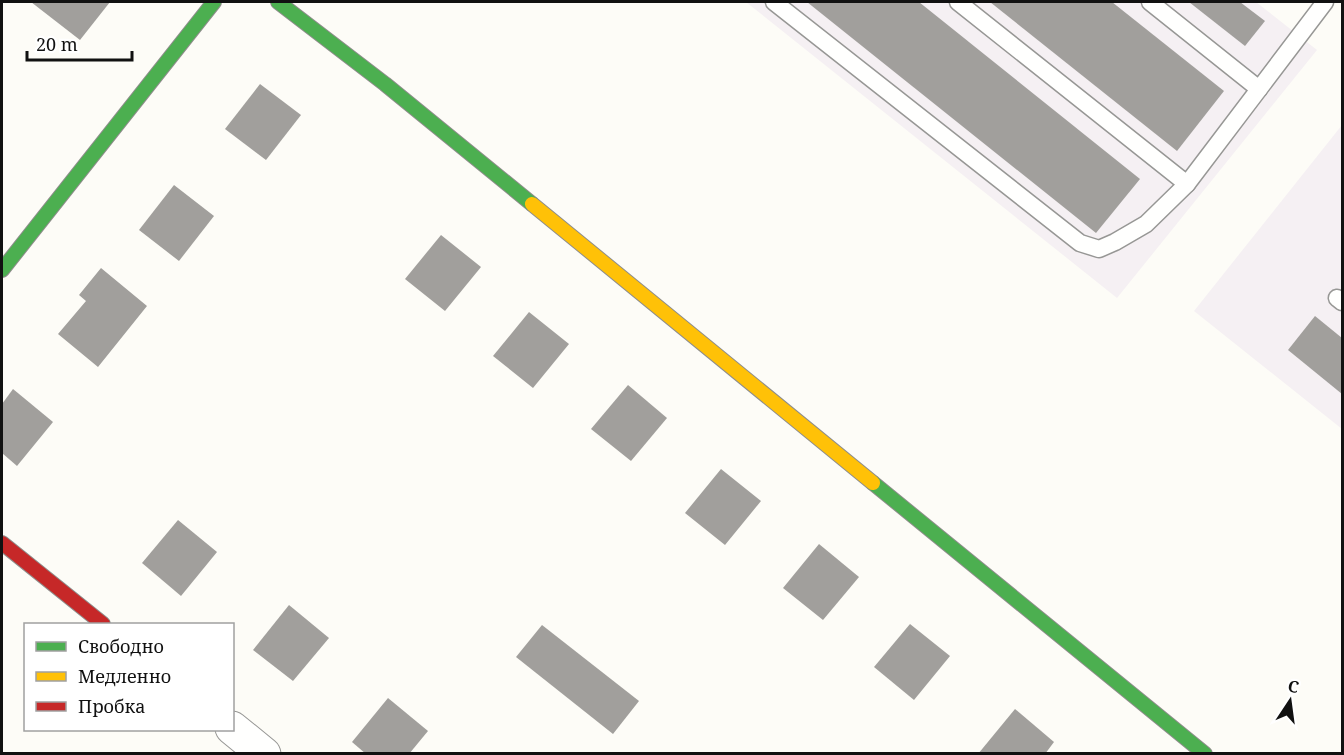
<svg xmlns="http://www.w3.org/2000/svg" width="1344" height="755" font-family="'Noto Serif',serif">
<rect width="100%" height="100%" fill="#fdfcf7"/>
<!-- industrial -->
<g fill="#f5f0f3">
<path d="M746 2H1256L1317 50 1117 298Z"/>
<path d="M1342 125V429L1194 311Z"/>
</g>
<!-- building -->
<g fill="#a19f9c">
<path d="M31 2H110L80 40Z"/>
<path d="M807 2H919L1140 179 1096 233Z"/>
<path d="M990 2H1112L1224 91 1177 151Z"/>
<path d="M1189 2H1240L1265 21 1245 46Z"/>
<path d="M260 84 301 115 266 160 225 129Z"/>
<path d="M174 185 214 216 179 261 139 230Z"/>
<path d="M441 235 481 267 445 311 405 279Z"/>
<path d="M101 268 147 306 98 367 58 334 86 301 79 295Z"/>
<path d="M529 312 569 344 533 388 493 356Z"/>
<path d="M1315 316 1342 338V394L1288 350Z"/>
<path d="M628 385 667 418 631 461 591 429Z"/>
<path d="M13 389 53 422 17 466 2 453V404Z"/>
<path d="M721 469 761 501 725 545 685 513Z"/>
<path d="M178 520 217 552 181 596 142 563Z"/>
<path d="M819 544 859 577 823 620 783 588Z"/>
<path d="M289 605 329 638 293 681 253 650Z"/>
<path d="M910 624 950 656 914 700 874 667Z"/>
<path d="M542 625 639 701 613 734 516 657Z"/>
<path d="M388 698 428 731 409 754H366L352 742Z"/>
<path d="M1015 709 1054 742 1045 754H978Z"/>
</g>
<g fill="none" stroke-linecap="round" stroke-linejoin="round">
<defs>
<g id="lane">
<path d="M774 2 1080 243 1099 249 1115 242 1146 224 1187 184"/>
<path d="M958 2 1187 184 1325 2"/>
<path d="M1150 2 1259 89"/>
<path d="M1337 298 1342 302"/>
</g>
<path id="street" d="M232 728 264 754"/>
<g id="fast">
<path d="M278 2 385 84 532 204"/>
<path d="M2 270 214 2"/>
<path d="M873 483 1205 754"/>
</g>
<path id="slow" d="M532 204 873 483"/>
<path id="jam" d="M2 543 103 624"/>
</defs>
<!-- lane casing -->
<use href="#lane" stroke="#979795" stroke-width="19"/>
<!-- street casing -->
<use href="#street" stroke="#979795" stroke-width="35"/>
<!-- fast casing -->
<use href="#fast" stroke="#8e8d8b" stroke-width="16"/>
<!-- slow casing -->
<use href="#slow" stroke="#8e8d8b" stroke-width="16"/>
<!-- jam casing -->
<use href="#jam" stroke="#8e8d8b" stroke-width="16"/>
<!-- lane -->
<use href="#lane" stroke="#fffffe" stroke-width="16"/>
<!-- street -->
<use href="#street" stroke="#fffffe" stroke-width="33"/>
<!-- fast -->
<use href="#fast" stroke="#4caf50" stroke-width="14"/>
<!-- slow -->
<use href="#slow" stroke="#ffc107" stroke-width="14"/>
<!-- jam -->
<use href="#jam" stroke="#c62828" stroke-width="14"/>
</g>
<!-- border -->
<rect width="1344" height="755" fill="none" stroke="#111111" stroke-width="6"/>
<!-- legend -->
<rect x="24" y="623" width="210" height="108" fill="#ffffff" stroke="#a0a0a0" stroke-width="1.5"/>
<rect x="36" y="642" width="30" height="9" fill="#4caf50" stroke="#a0a0a0" stroke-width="1.5"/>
<text x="78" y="653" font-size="18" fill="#111111">Свободно</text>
<rect x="36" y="672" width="30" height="9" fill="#ffc107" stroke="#a0a0a0" stroke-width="1.5"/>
<text x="78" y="683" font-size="18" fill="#111111">Медленно</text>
<rect x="36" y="702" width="30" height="9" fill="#c62828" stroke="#a0a0a0" stroke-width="1.5"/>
<text x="78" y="713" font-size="18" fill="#111111">Пробка</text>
<!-- north arrow -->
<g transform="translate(1290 701) rotate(13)" stroke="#ffffff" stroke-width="4.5" paint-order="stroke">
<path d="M0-4.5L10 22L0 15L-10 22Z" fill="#111111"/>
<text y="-9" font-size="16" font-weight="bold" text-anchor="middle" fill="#111111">С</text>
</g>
<!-- scale -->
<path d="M27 51v9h105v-9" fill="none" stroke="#111111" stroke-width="3"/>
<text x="36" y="51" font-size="18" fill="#111111" stroke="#ffffff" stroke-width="4.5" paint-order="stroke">20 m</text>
</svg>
